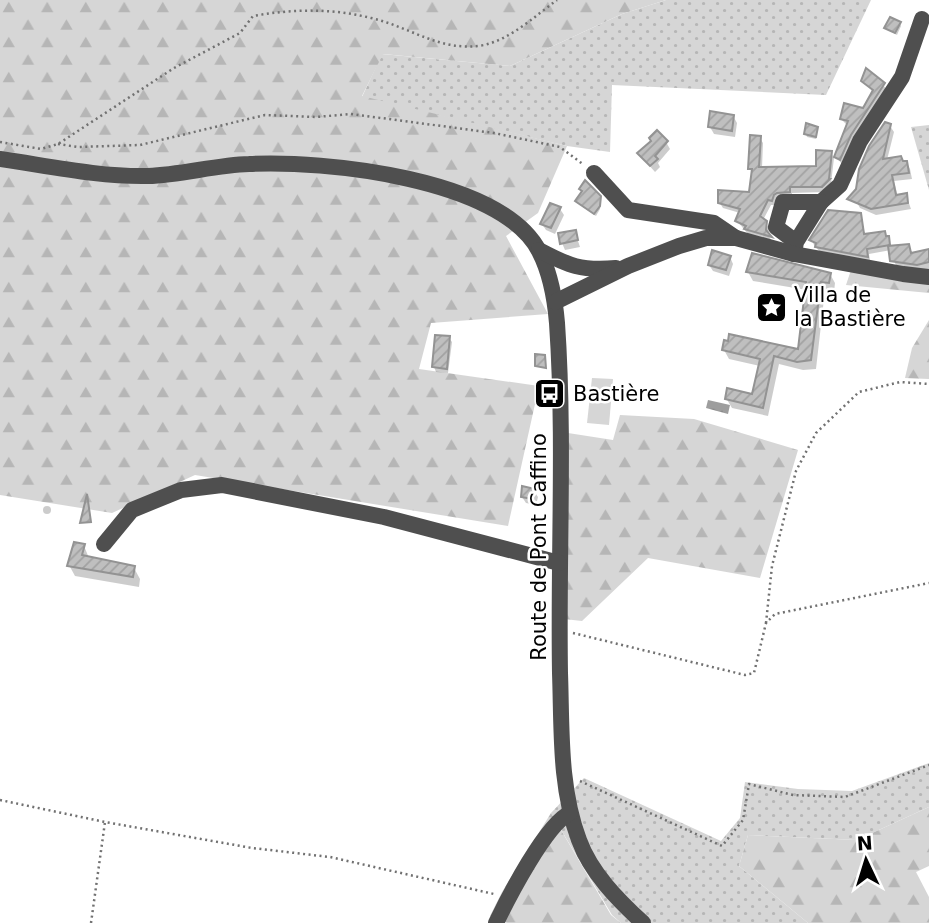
<svg xmlns="http://www.w3.org/2000/svg" width="929" height="923" font-family="'DejaVu Sans',sans-serif">
<defs>
<pattern id="grass-dots" width="8" height="8" patternUnits="userSpaceOnUse" patternTransform="scale(1.75)"><rect width="8" height="8" fill="#d6d6d6"/><path d="M2 2h.1M6 6h.1" fill="none" stroke="#b6b6b6" stroke-width="1.8" stroke-linecap="round"/></pattern>
<pattern id="forest-firs" width="22" height="20" patternUnits="userSpaceOnUse" patternTransform="scale(1.75)"><rect width="22" height="20" fill="#d6d6d6"/><path d="M5 1l3.5 6h-7zM16 11l3.5 6h-7z" fill="#b6b6b6"/></pattern>
<pattern id="water-ripples" width="26" height="14" patternUnits="userSpaceOnUse" patternTransform="scale(1.75)"><rect width="26" height="14" fill="#9d9d9d"/><path d="M2 4q2-2 4 0t4 0M15 11q2-2 4 0t4 0" fill="none" stroke="#858585"/></pattern>
<pattern id="building-hatch" width="6" height="6" patternUnits="userSpaceOnUse" patternTransform="scale(1.75)"><rect width="6" height="6" fill="#bfbfbf"/><path d="M-1 1l2-2M0 6l6-6M5 7l2-2" fill="none" stroke="#a2a2a2"/></pattern>
</defs>
<rect width="100%" height="100%" fill="#fff"/>
<!-- grass -->
<g fill="url(#grass-dots)">
<path d="M666 0H871L826 95 612 85 610 152 567 146 362 97 382 54 510 66 622 14Z"/>
<path d="M929 125V190L911 127Z"/>
<path d="M929 763V807L857 840 748 835 739 866 808 923H621L612 915 551 813 584 778 721 841 740 818 745 782 798 789 852 791Z"/>
</g>
<!-- forest -->
<g fill="url(#forest-firs)">
<path d="M0 0H666L622 14 510 66 383 54 362 96 567 146 538 213 506 236 548 314 431 323 419 369 539 386 508 526 195 475 112 513 0 495Z"/>
<path d="M851 270 929 280V293L846 285Z"/>
<path d="M929 320V379L905 378 912 348Z"/>
<path d="M620 415 694 419 798 450 760 578 648 558 582 621 564 619 568 433 613 440Z"/>
<path d="M929 807V866L916 872 929 897V923H808L739 866 748 835 857 840Z"/>
<path d="M551 813 611 915 621 923H507L490 916 502 892Z"/>
</g>
<!-- green -->
<path fill="#d6d6d6" d="M592 378 613 379 609 425 587 423Z"/>
<!-- water -->
<path fill="url(#water-ripples)" d="M708 400 730 405 728 414 706 408Z"/>
<!-- shadow -->
<g fill="#0003">
<path d="M900 24 901 26 897 35 886 28Z"/>
<path d="M863 81 883 85 887 90 843 165 836 157 848 126 841 119 864 110 873 92Z"/>
<path d="M733 116 737 123 735 137 714 134 710 127Z"/>
<path d="M890 126 894 132 887 160 907 163 910 169 912 179 894 181 898 197 906 195 911 209 876 215 860 208 856 201Z"/>
<path d="M817 128 816 139 807 137 806 134Z"/>
<path d="M760 138 763 143 762 168H817L831 153 834 158 831 184 825 192 792 193V197L775 205H771L763 220 769 228 768 235 772 241 749 235 737 221 740 213 723 208 719 202 751 194 753 174 750 169Z"/>
<path d="M666 142 670 149 658 163 660 167 655 172 639 154Z"/>
<path d="M585 191 600 197 601 200 600 209 596 216 579 204Z"/>
<path d="M560 209 564 215 555 234 546 230 542 224Z"/>
<path d="M860 214 865 235 884 233 892 248 908 246 912 254 929 250V269L921 270 896 266 891 250 869 254 870 261 820 252 814 245 812 240Z"/>
<path d="M575 232 580 247 565 250 562 243Z"/>
<path d="M730 257 733 264 729 276 713 271 709 265Z"/>
<path d="M748 272 830 274 835 283 834 292 825 290 816 369 803 370 779 364 768 416 732 408 726 398 753 396 760 366 729 359 724 350 800 351 807 290 753 281Z"/>
<path d="M449 338 452 342 448 373 436 372 434 367Z"/>
<path d="M534 491 538 497 536 505 526 503 522 497Z"/>
<circle cx="47" cy="510" r="4"/>
<path d="M84 546 89 558 134 568 140 579 139 587 75 576 69 565Z"/>
</g>
<!-- building -->
<g fill="url(#building-hatch)" stroke="#939393" stroke-width="2">
<path d="M890 17 901 22 895 33 884 28Z"/>
<path d="M866 68 885 83 851 135 840 160 834 157 848 121 840 119 844 103 863 108 873 90 861 81Z"/>
<path d="M710 111 734 115 732 131 708 127Z"/>
<path d="M885 122 891 124 883 159 901 156 903 161H907L909 173 892 175 896 195 907 193 908 203 871 209 847 199 856 189 859 169 869 146Z"/>
<path d="M806 123 818 127 816 137 804 134Z"/>
<path d="M657 130 668 141 655 156 658 159 650 166 637 153 651 141 649 138Z"/>
<path d="M750 135 761 136 759 167 816 166V150L832 151 829 179H830L822 187H790V192L777 193 774 195 772 201 768 200 760 216 767 221 766 230 772 237 744 229 746 226 735 221 740 209 718 203V190L749 192 752 169H748Z"/>
<path d="M585 180 601 196 600 206 594 214 575 201 582 191 579 189Z"/>
<path d="M550 203 561 207 551 228 540 224Z"/>
<path d="M828 210 861 213 864 234 885 231 886 236H889L890 245 867 249 868 257 815 247 816 243 809 240Z"/>
<path d="M576 230 578 240 560 244 558 233Z"/>
<path d="M909 244 911 253 929 249V262L917 265 890 261 888 246Z"/>
<path d="M712 250 731 256 726 270 708 265Z"/>
<path d="M752 253 831 273 829 283 821 282 811 360 797 362 774 356 763 408 725 399 727 388 752 394 760 359 722 350 724 340 728 341 729 334 798 349 806 282 746 272Z"/>
<path d="M435 335 450 336 447 369 432 367Z"/>
<path d="M535 354 545 355 546 368 535 366Z"/>
<path d="M522 486 535 489 533 499 521 497Z"/>
<path d="M87 494 91 522 80 523Z"/>
<path d="M74 542 85 544 82 555 135 566 133 577 67 566Z"/>
</g>
<g fill="none" stroke-linecap="round" stroke-linejoin="round">
<!-- path -->
<g stroke="#717171" stroke-width="2.5" stroke-dasharray="2 3.5" stroke-linecap="butt">
<path d="M0 142 41 149 58 144 174 68 240 33 253 16C293 9 331 8 371 18 411 27 441 53 484 45 511 39 535 16 557 0"/>
<path d="M58 144 78 147 140 145 265 115 316 117 351 114 494 133 560 147 584 165"/>
<path d="M766 623 772 566 796 471 816 433 859 392 900 382 929 384"/>
<path d="M573 633 745 675 754 673 766 623 775 614 929 583"/>
<path d="M580 781 722 846 743 820 749 784 793 795 845 797 929 765"/>
<path d="M0 800 105 822 252 848 330 857 494 894"/>
<path d="M91 923 105 822"/>
</g>
<!-- minor -->
<g stroke="#4f4f4f" stroke-width="16">
<path d="M0 159C49 166 99 177 148 176 182 175 215 165 249 164 323 160 501 178 539 251 551 274 555 299 557 323 565 439 558 557 560 673 562 728 559 787 579 840 591 873 618 900 643 923"/>
<path d="M594 173 628 210 714 223 736 238"/>
<path d="M821 202 840 185 860 141 902 77 922 19"/>
<path d="M539 250C569 266 581 271 616 268"/>
<path d="M794 254 796 242 821 202H783L776 227 796 242"/>
<path d="M555 302 628 266 679 246 706 238H736L794 254 903 274 929 277"/>
<path d="M104 544 132 510 181 490 222 485 384 517 559 563"/>
<path d="M496 923C508 898 546 824 570 813"/>
</g>
</g>
<!-- icons -->
<defs>
<symbol id="sight-square" viewBox="-11 -11 22 22"><rect x="-9" y="-9" width="18" height="18" rx="4" fill="#000" stroke="#fff"/><path d="M0-6L1.8-2.2L6-1.7L2.9 1.2L3.7 5.4L0 3.3L-3.7 5.4L-2.9 1.2L-6-1.7L-1.8-2.2Z" fill="#fff"/></symbol>
<symbol id="bus-square" viewBox="-11 -11 22 22"><rect x="-9" y="-9" width="18" height="18" rx="4" fill="#000" stroke="#fff"/><path d="M-5-6H5V4H4V6H2V4H-2V6H-4V4H-5ZM-3.5-4V0h7V-4ZM-3.5 1.2v1.5H-2V1.2ZM2 1.2v1.5H3.5V1.2Z" fill="#fff"/></symbol>
</defs>
<g fill-rule="evenodd">
<use href="#sight-square" x="754" y="290" width="35" height="35"/>
<use href="#bus-square" x="532" y="376" width="35" height="35"/>
</g>
<g text-anchor="middle" stroke-width="5" stroke-linejoin="round" paint-order="stroke">
<!-- poi labels -->
<g font-size="21" fill="#000" stroke="#fff" text-anchor="start">
<text x="794" y="302">Villa de<tspan x="794" dy="24">la Bastière</tspan></text>
<text x="573" y="401">Bastière</text>
</g>
<!-- street labels -->
<g font-size="21" fill="#000" stroke="#fff">
<text transform="translate(539 547) rotate(-90)" y="7">Route de Pont Caffino</text>
</g>
</g>
<!-- north arrow -->
<g transform="translate(866 860) rotate(356)" stroke="#ffffff" stroke-width="5" paint-order="stroke">
<path d="M0-5L12 26L0 18L-12 26Z" fill="#000000"/>
<text y="-10" font-size="19" font-weight="bold" text-anchor="middle" fill="#000000">N</text>
</g>
</svg>
